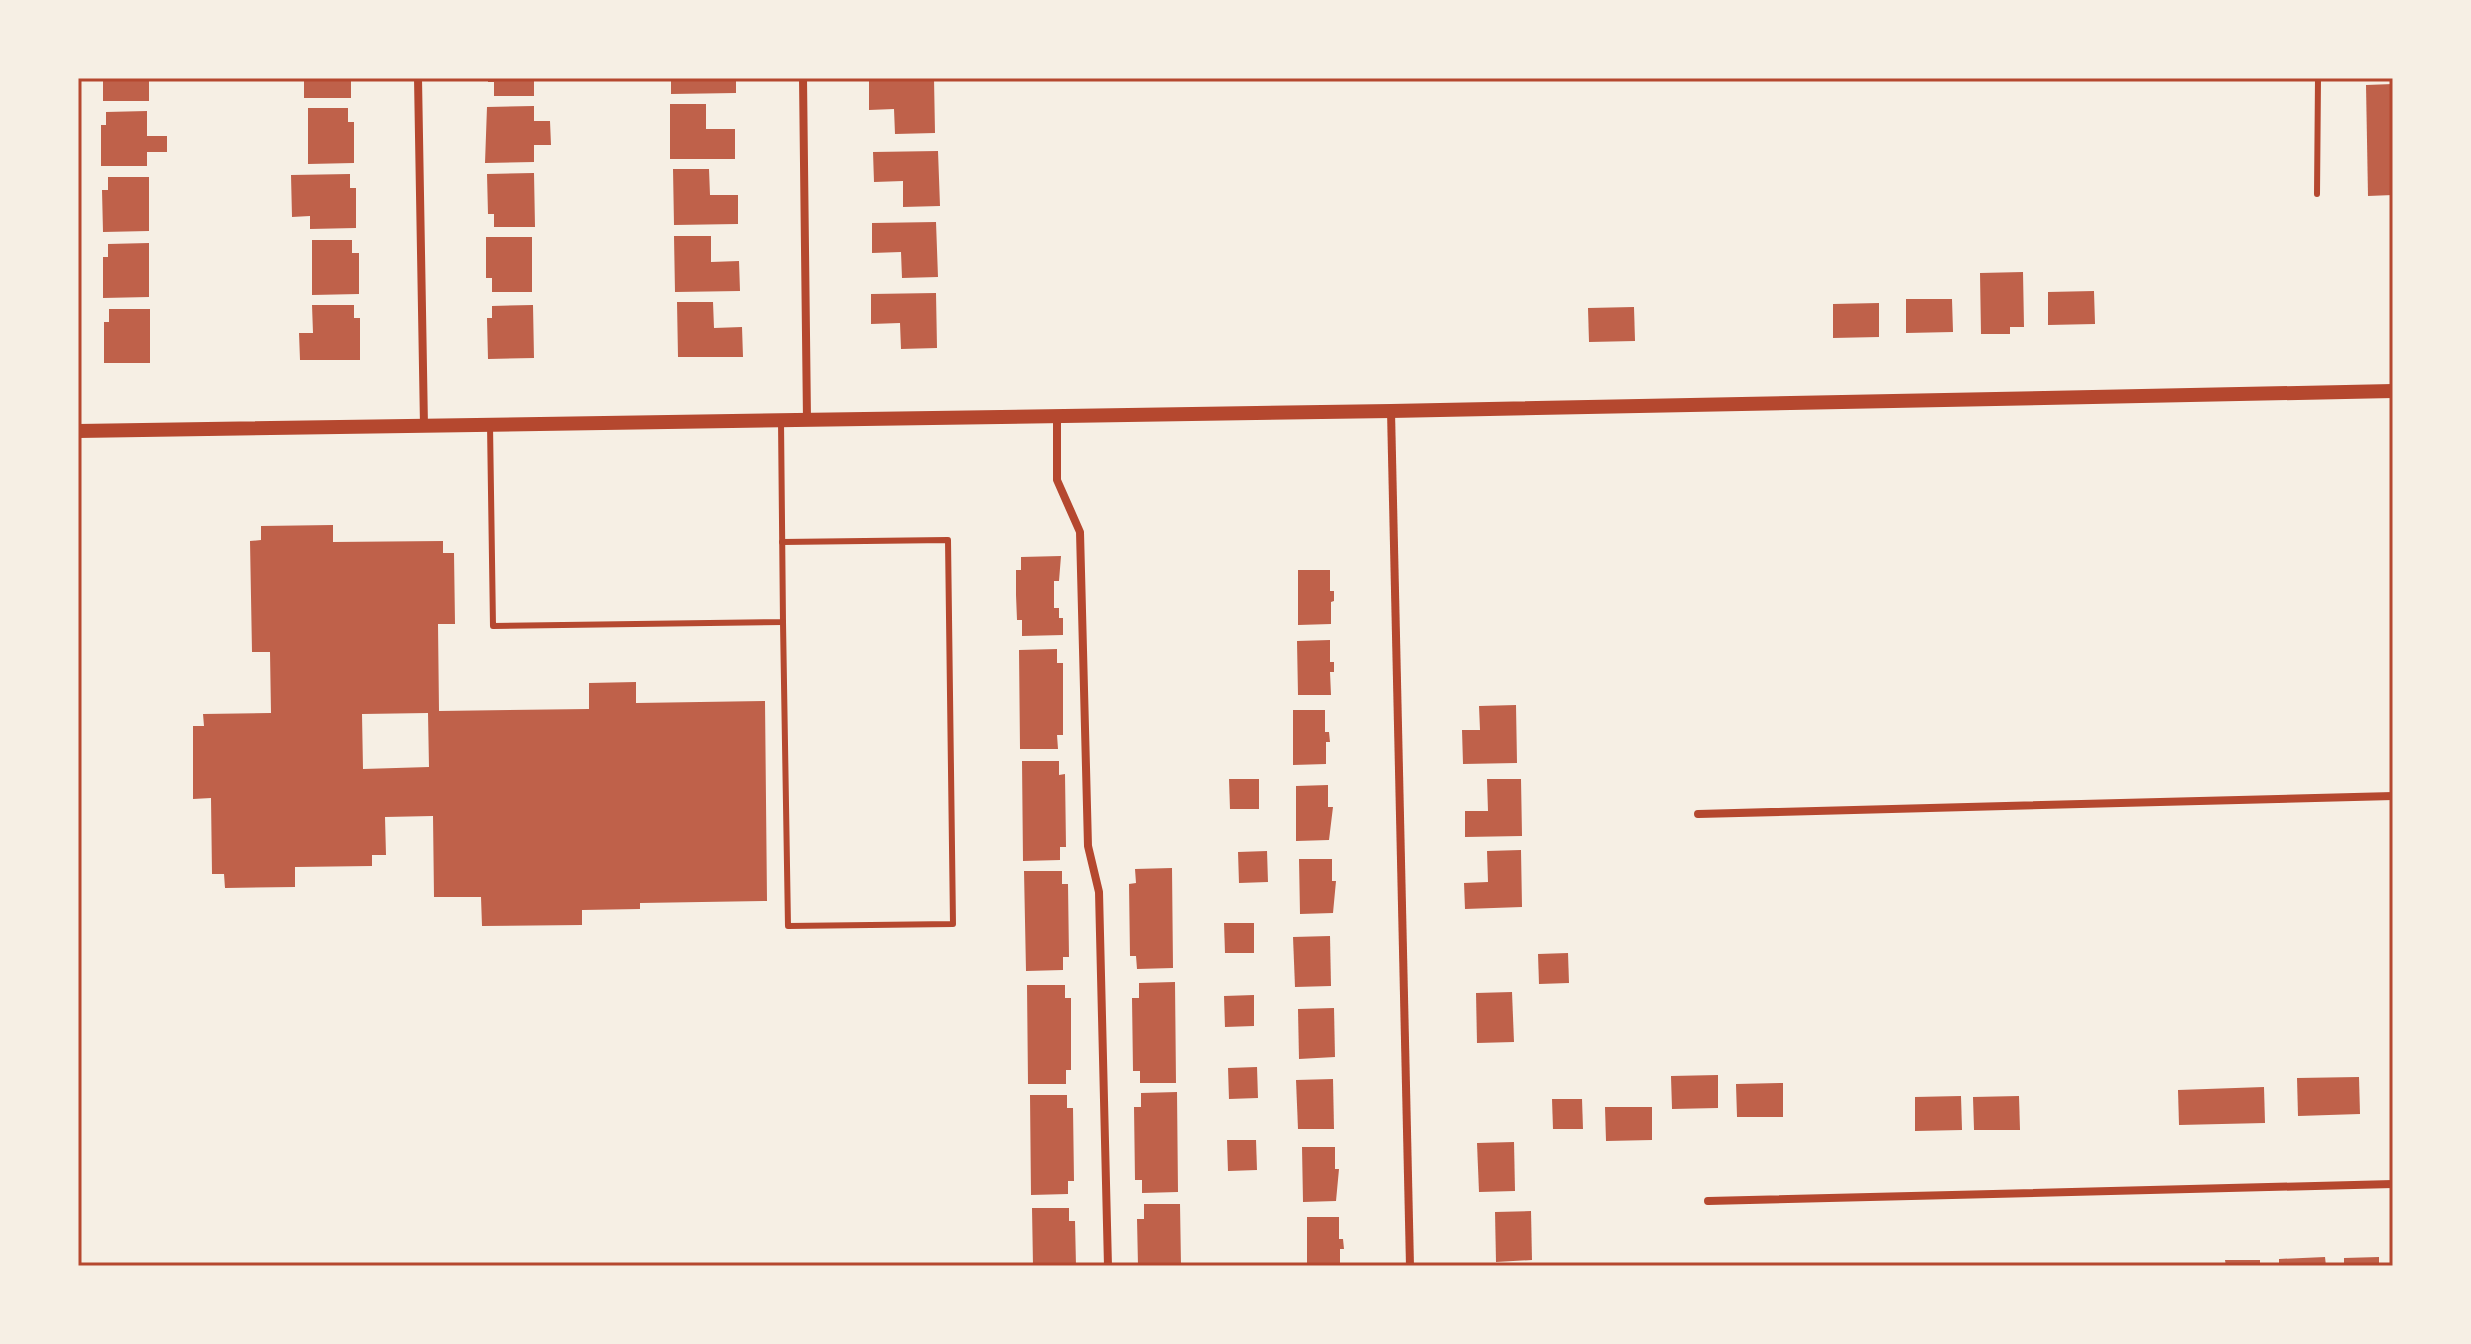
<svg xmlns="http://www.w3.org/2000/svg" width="2471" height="1344" font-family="'Fira Sans',sans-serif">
<rect width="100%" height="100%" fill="#f6efe4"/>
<!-- building -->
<g fill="#bf614a" fill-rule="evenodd">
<rect x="103" y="78" width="46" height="23"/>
<rect x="304" y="78" width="47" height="20"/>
<path d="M488 78H534V96H494V82H488Z"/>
<path d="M671 78H736V93L671 94Z"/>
<path d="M934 78 935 133 895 134 894 109 869 110V80Z"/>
<path d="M2393 84V195L2368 196 2366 85Z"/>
<path d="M670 104H706V129H735V159H670Z"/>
<path d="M534 106V121H550L551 145H534V162L485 163 487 107Z"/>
<path d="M308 108H348V122H354V163L308 164Z"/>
<path d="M147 111V136H167V152H147V166H101V125H106V112Z"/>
<path d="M938 151 940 206 903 207V181L874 182 873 152Z"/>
<path d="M673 169H709L710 195H738V224L674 225Z"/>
<path d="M534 173 535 227H494V214H488L487 174Z"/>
<path d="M350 174V188H356V228L310 229V216L292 217 291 175Z"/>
<path d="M108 177H149V231L103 232 102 190H108Z"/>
<path d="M936 222 938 277 902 278 901 252 872 253V223Z"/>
<path d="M674 236H711V262L739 261 740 291 675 292Z"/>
<path d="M486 237H532V292H492V278H486Z"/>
<path d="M312 240H352V253H359V294L312 295Z"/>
<path d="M149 243V297L103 298V257H108V244Z"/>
<path d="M2023 272 2024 327H2010V334H1981L1980 273Z"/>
<path d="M2094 291 2095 324 2048 325V292Z"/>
<path d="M936 293 937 348 901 349 900 323 871 324V294Z"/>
<path d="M1906 299H1952L1953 332 1906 333Z"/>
<path d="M677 302H713L714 328 742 327 743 357H678Z"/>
<path d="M1879 303V337L1833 338V304Z"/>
<path d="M312 305H354V318H360V360H300L299 333H313Z"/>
<path d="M533 305 534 358 488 359 487 318H492V306Z"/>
<path d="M1634 307 1635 341 1589 342 1588 308Z"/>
<path d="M109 309H150V363H104V322H109Z"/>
<path d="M333 525V542L443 541V553H454L455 624H438L439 711 589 709V683L636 682V703L765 701 767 901 640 903V909L582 910V925L482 926 481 897H434L433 816 385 817 386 855H372V866L295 867V887L225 888 224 874H212L211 798 193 799V726H204L203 714 271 713 270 652H252L250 541 261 540V526ZM428 713 429 767 363 769 362 714Z"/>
<path d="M1061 556 1059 581H1054V608H1059V618H1063V635L1022 636V620H1017L1016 595V570H1021V557Z"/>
<path d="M1298 570H1330V591H1334V601L1331 602V624L1298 625Z"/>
<path d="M1330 640V662H1334V672H1330L1331 695H1298L1297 641Z"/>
<path d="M1057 649V663H1063V735H1057L1058 749H1020L1019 650Z"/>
<path d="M1516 705 1517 763 1463 764 1462 730H1480L1479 706Z"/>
<path d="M1293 710H1325V732H1329L1330 742H1326V764L1293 765Z"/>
<path d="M1022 761H1059V775L1065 774 1066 847H1060V860L1023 861Z"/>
<path d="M1229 779H1259V809H1230Z"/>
<path d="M1487 779H1521L1522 836 1465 837V811H1488Z"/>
<path d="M1328 785V807H1333L1329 840 1296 841V786Z"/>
<path d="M1521 850 1522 907 1465 909 1464 883 1488 882 1487 851Z"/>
<path d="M1267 851 1268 882 1239 883 1238 852Z"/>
<path d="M1299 859H1332V881H1336L1333 913 1300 914Z"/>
<path d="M1172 868 1173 968 1137 969 1136 956H1130L1129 884 1136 883 1135 869Z"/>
<path d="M1024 871H1062V884H1068L1069 957H1063V970L1026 971Z"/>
<path d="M1224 923H1254V953H1225Z"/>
<path d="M1330 936 1331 986 1295 987 1293 937Z"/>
<path d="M1568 953 1569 983 1539 984 1538 954Z"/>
<path d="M1175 982 1176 1083H1140V1071H1133L1132 998H1139V983Z"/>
<path d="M1027 985H1065V998H1071V1070H1066V1084H1028Z"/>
<path d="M1512 992 1514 1042 1477 1043 1476 993Z"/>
<path d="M1254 995V1026L1225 1027 1224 996Z"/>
<path d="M1334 1008 1335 1057 1299 1059 1298 1009Z"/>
<path d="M1257 1067 1258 1098 1229 1099 1228 1068Z"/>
<path d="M1718 1075V1108L1672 1109 1671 1076Z"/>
<path d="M2359 1077 2360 1114 2298 1116 2297 1078Z"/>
<path d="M1333 1079 1334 1129H1298L1296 1080Z"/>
<path d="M1783 1083V1117H1737L1736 1084Z"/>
<path d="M2264 1087 2265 1123 2179 1125 2178 1090Z"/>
<path d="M1177 1092 1178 1192 1142 1193V1180H1135L1134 1107H1141V1093Z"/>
<path d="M1030 1095H1067V1108H1073L1074 1181H1068V1194L1031 1195Z"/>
<path d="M1961 1096 1962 1130 1915 1131V1097Z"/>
<path d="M2019 1096 2020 1130H1974L1973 1097Z"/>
<path d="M1552 1099H1582L1583 1129H1553Z"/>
<path d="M1605 1107H1652V1140L1606 1141Z"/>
<path d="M1227 1140H1256L1257 1170 1228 1171Z"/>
<path d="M1514 1142 1515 1191 1479 1192 1477 1143Z"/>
<path d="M1302 1147H1335V1169H1339L1336 1201 1303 1202Z"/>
<path d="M1144 1204H1180L1181 1266H1138L1137 1219H1144Z"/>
<path d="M1032 1208H1069V1221H1075L1076 1266H1033Z"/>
<path d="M1531 1211 1532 1260 1496 1262 1495 1212Z"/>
<path d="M1307 1217H1339V1239H1343L1344 1249H1340V1266H1307Z"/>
<path d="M2325 1257 2326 1266H2279V1259Z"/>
<path d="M2379 1257V1266H2344V1258Z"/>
<path d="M2225 1260H2260V1266H2226Z"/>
</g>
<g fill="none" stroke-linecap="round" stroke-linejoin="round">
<!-- service -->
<g stroke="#b5482f" stroke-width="6">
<path d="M2317 194 2318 78"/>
<path d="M490 425 493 626 783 622 781 421"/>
<path d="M782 542 948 540 953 924 788 926 783 622"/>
</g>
<!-- minor -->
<g stroke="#b5482f" stroke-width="8">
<path d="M418 78 424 426"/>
<path d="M803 78 807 420"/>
<path d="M1391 411 1410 1266"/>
<path d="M1057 417V480L1080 532 1088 846 1099 892 1108 1266"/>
<path d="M1698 814 2393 796"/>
<path d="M1708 1201 2393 1184"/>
</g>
<!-- tertiary -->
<path stroke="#b5482f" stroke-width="14" d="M78 431 1391 411 2393 391"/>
</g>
<!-- border -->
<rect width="2471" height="1344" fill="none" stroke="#f6efe4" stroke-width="160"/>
<rect x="80" y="80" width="2311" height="1184" fill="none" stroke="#b5482f" stroke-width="3"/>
</svg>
